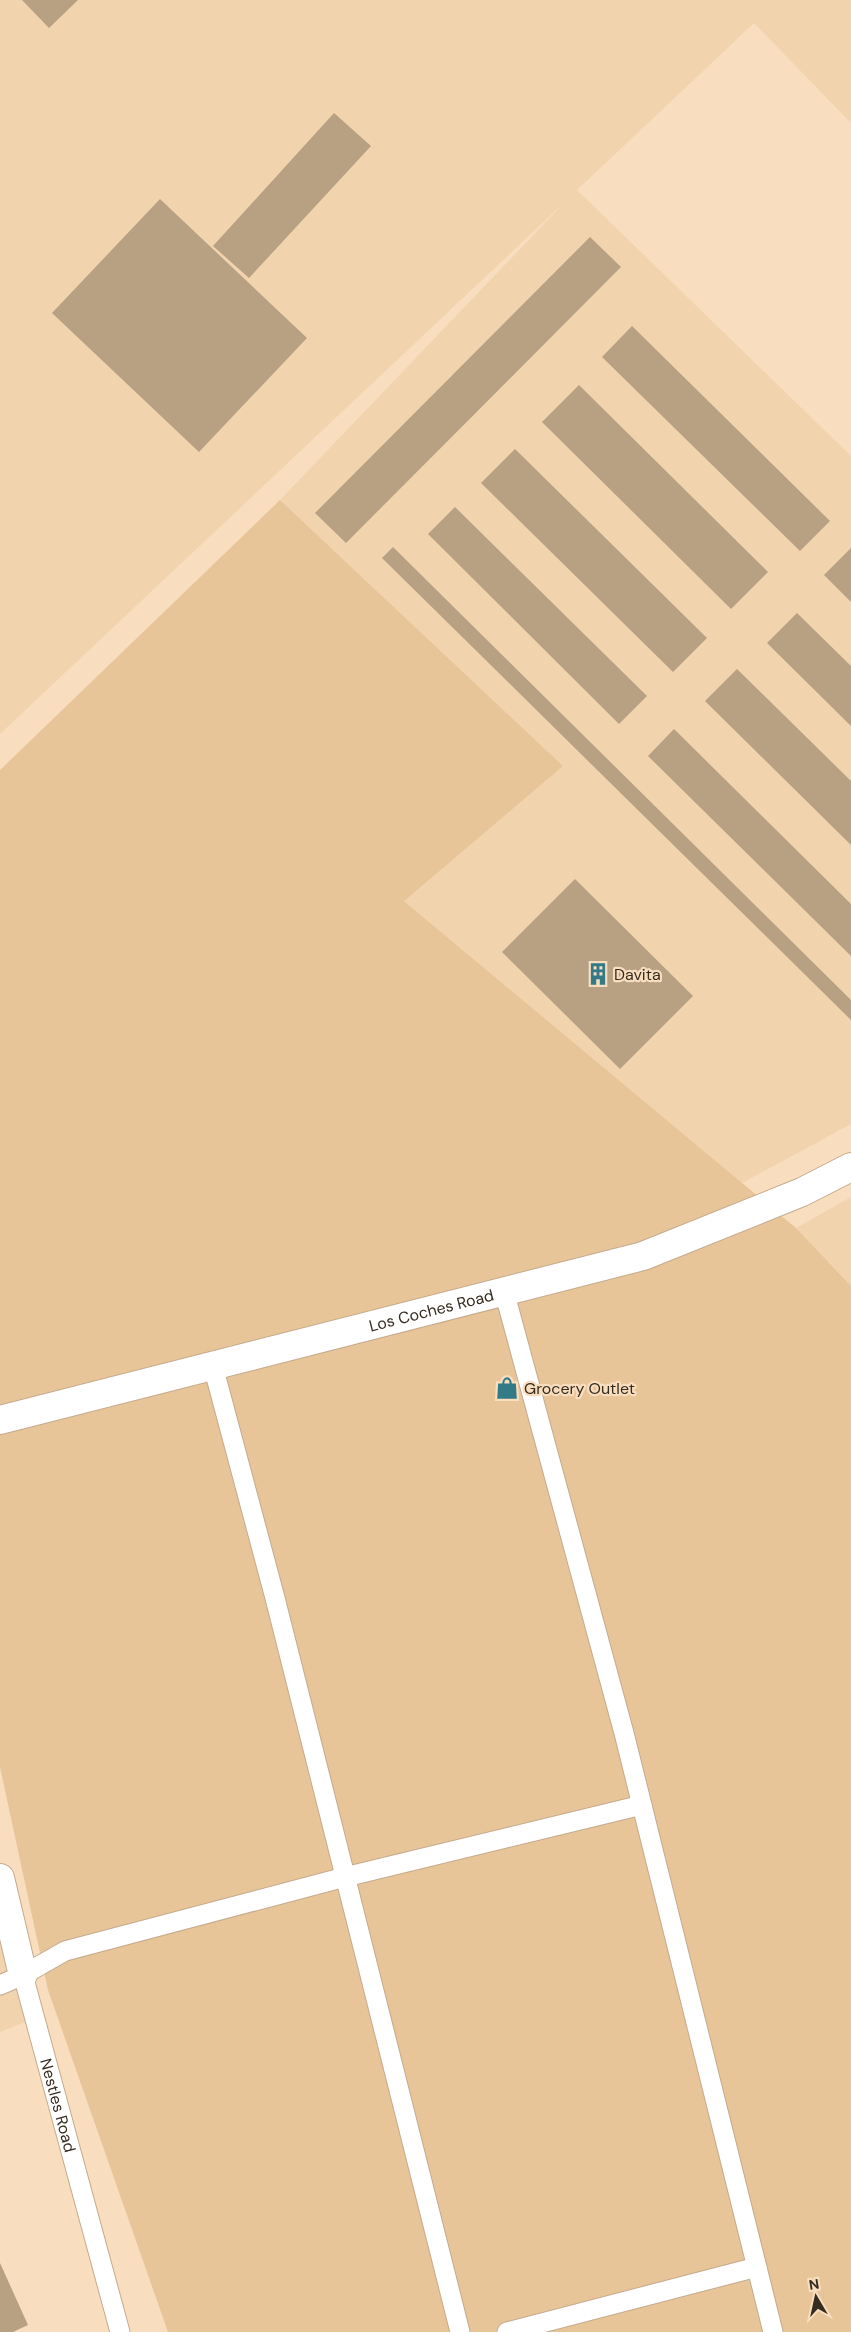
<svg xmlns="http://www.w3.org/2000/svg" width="851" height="2332" font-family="'DM Sans',sans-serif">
<rect width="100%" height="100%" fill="#f8debf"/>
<!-- built -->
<g fill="#f1d3ae">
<path d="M0 0H851V123L754 23 577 190 851 456V1124L742 1183 403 900 563 766 280 500 567 200 0 734Z"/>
<path d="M851 1197V1286L796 1228Z"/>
<path d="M0 1878 35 2018 0 2032Z"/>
</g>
<!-- green -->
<path fill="#e8c499" d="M280 500 563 766 404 901 796 1228 851 1286V2332H168L48 1990 0 1767V770Z"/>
<!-- building -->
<g fill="#b8a083">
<path d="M22 0H78L49 28Z"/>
<path d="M334 113 371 146 249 278 213 246Z"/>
<path d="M160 199 307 338 199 452 52 313Z"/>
<path d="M590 237 621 267 346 543 315 513Z"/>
<path d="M632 326 830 521 800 551 602 357Z"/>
<path d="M579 385 768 572 731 609 542 422Z"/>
<path d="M515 449 707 638 673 672 481 483Z"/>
<path d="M455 507 647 696 619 724 428 534Z"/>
<path d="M393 547 851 1000V1020L382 558Z"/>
<path d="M851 548V602L824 575Z"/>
<path d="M797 613 851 666V726L767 643Z"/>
<path d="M737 669 851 781V845L705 701Z"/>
<path d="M674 729 851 904V956L648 756Z"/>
<path d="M575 879 693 996 620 1069 502 952Z"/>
<path d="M0 2263 28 2325 13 2332H0Z"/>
</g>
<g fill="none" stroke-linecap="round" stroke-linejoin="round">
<defs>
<g id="service">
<path d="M504 1291 624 1733 773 2332"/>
<path d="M213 1366 275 1598 460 2332"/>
<path id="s1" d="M23 1975 120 2332"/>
<path d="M0 1985 23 1975 65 1951 345 1877 642 1805"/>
<path d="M507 2332 757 2267"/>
</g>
<g id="minor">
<path id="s2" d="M0 1420 643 1256 802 1192 851 1167"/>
<path d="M0 1878 23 1975"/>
</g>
</defs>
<!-- service casing -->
<use href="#service" stroke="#c4ab8d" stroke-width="21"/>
<!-- minor casing -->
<use href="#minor" stroke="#c4ab8d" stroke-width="30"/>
<!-- service -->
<use href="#service" stroke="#fff" stroke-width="19"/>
<!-- minor -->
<use href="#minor" stroke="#fff" stroke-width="28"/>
</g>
<!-- icons -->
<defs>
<symbol id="building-bare" viewBox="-9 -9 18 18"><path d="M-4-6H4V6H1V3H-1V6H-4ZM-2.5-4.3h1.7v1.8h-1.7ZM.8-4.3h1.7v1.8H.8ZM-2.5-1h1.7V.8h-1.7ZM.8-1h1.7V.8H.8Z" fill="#337986" stroke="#f8debf" stroke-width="2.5" paint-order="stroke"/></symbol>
<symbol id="shop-bare" viewBox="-9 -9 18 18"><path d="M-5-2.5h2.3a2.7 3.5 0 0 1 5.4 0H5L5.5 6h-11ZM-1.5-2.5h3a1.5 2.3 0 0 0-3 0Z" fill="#337986" stroke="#f8debf" stroke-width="2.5" paint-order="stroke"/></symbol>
</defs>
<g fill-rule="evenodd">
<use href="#building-bare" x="582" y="958" width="32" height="32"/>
<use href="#shop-bare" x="491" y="1372" width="32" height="32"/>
</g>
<g text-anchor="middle" stroke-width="4.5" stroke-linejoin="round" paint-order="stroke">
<!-- poi labels -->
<g font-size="16" fill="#352b1f" stroke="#f8debf" text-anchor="start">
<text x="614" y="980">Davita</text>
<text x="524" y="1394">Grocery Outlet</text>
</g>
<!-- street labels -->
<g font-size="16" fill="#352b1f" stroke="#f8debf">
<text dy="6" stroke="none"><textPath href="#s2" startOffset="445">Los Coches Road</textPath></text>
<text dy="6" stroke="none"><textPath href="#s1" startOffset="135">Nestles Road</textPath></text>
</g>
</g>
<!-- north arrow -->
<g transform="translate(816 2297) rotate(351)" stroke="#f8debf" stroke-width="4" paint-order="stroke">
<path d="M0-4L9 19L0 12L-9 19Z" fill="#352b1f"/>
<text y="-8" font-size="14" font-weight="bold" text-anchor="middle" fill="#352b1f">N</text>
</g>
</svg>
